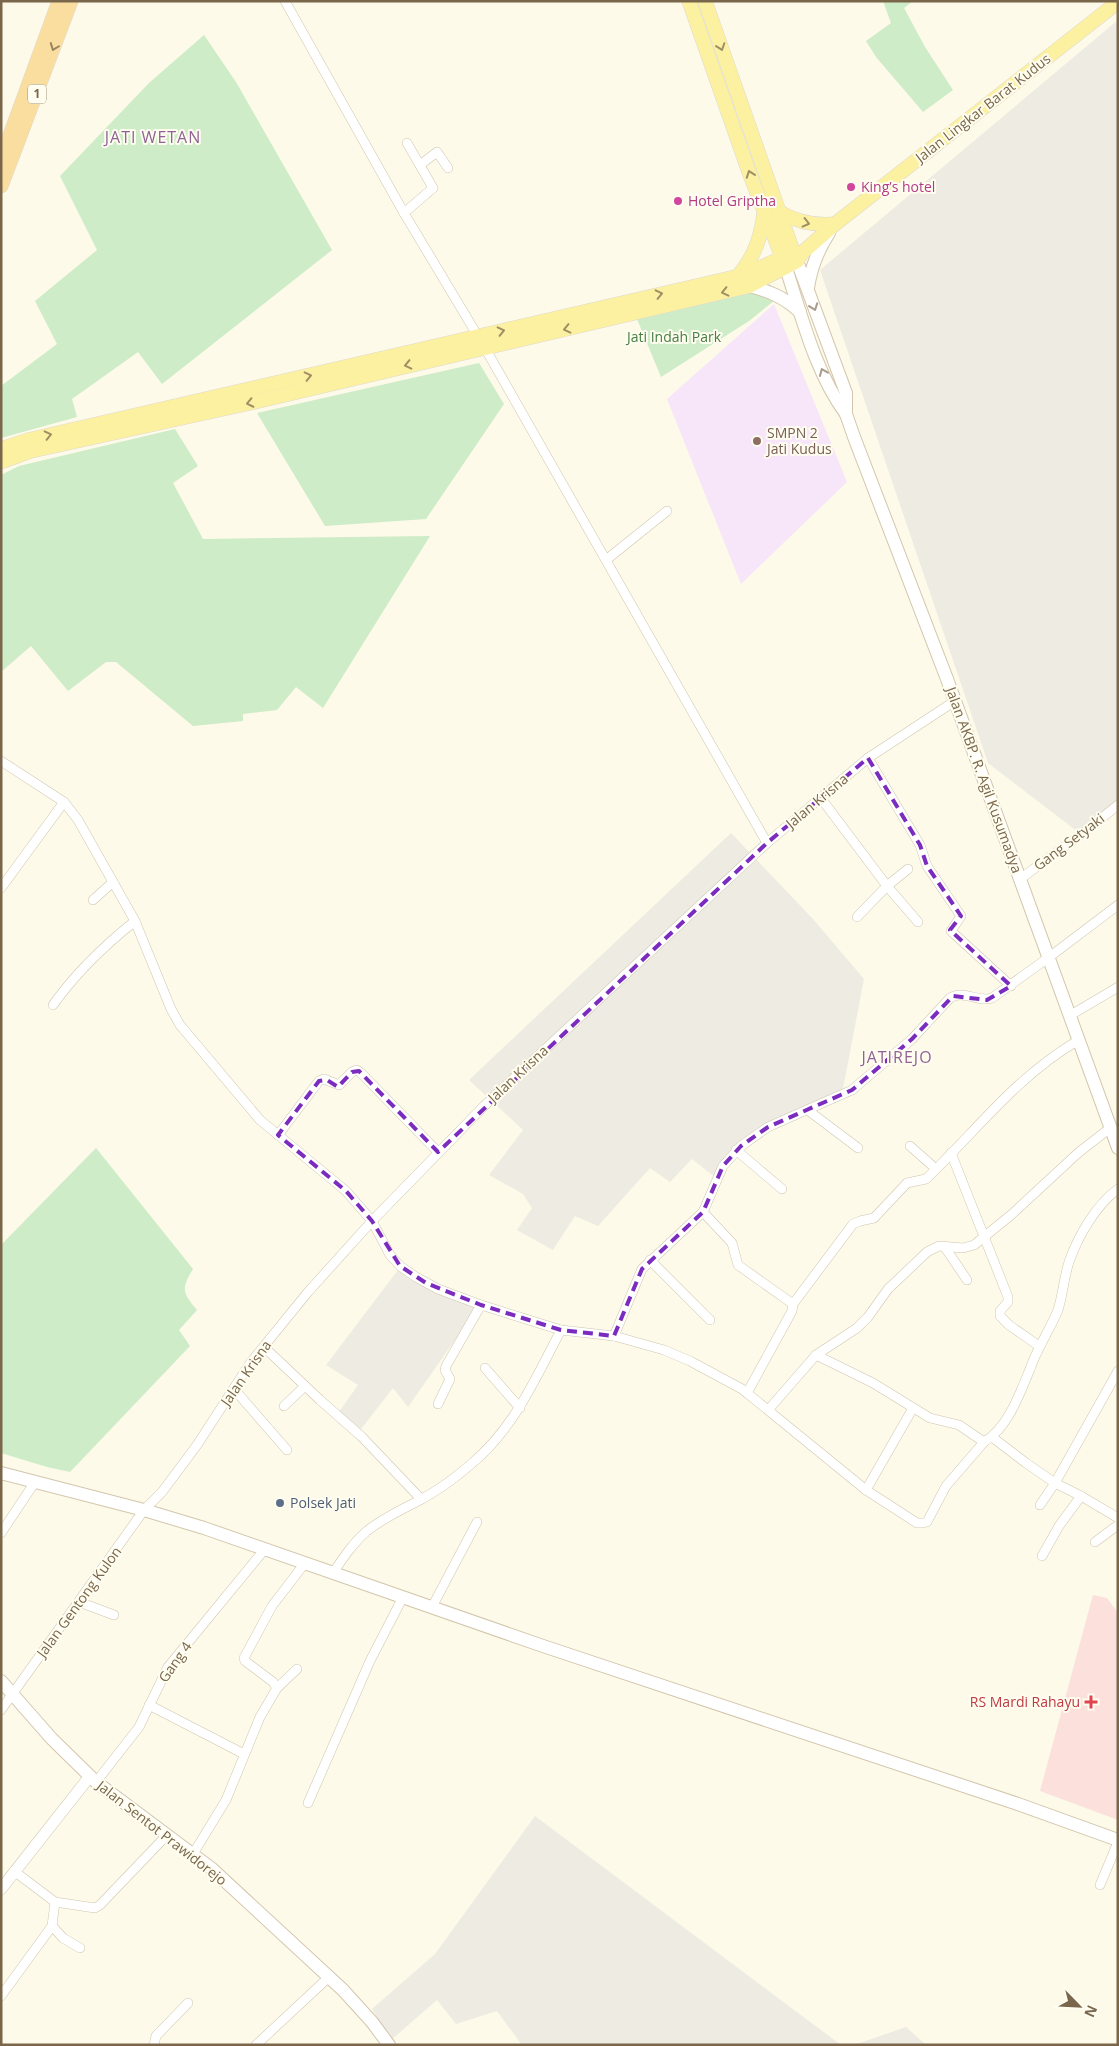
<svg xmlns="http://www.w3.org/2000/svg" width="1119" height="2046" font-family="'Open Sans',sans-serif">
<rect width="100%" height="100%" fill="#fdfae9"/>
<!-- industrial -->
<g fill="#eeebe2">
<path d="M1118 20V803L1078 832 988 763 820 270Z"/>
<path d="M731 833 813 919 864 979 842 1094 758 1130 716 1178 692 1159 670 1182 650 1168 598 1226 575 1216 553 1250 517 1230 532 1208 523 1194 489 1175 523 1130 469 1080Z"/>
<path d="M398 1270 413 1281 475 1307 457 1337 408 1407 393 1388 361 1429 339 1412 358 1385 326 1365Z"/>
<path d="M535 1816 841 2045H522L497 2011 456 2024 437 2000 391 2040 372 2009 435 1954Z"/>
<path d="M906 2027 926 2045H854Z"/>
</g>
<!-- education -->
<path fill="#f7e6fa" d="M774 304 847 482 741 584 667 399Z"/>
<!-- medical -->
<path fill="#fbe0dc" d="M1093 1595 1107 1598 1118 1613V1820L1040 1791Z"/>
<!-- green -->
<g fill="#cdecc7">
<path d="M883 1H913L904 8 925 47 953 90 923 112 876 57 866 41 891 23Z"/>
<path d="M204 35 236 82 332 250 162 384 138 352 72 399 77 417 1 438V386L57 344 35 301 97 250 60 176 149 83Z"/>
<path d="M744 291 763 292 775 300 749 321 661 377 637 319Z"/>
<path d="M479 363 504 404 426 519 325 526 257 413Z"/>
<path d="M175 429 198 466 173 483 203 539 430 536 323 708 296 687 277 710 243 714V721L193 726 116 662H106L68 691 31 646 1 672V475L19 466Z"/>
<path d="M96 1148 193 1269C181 1289 182 1292 197 1310L179 1330 190 1346 70 1472 47 1467 1 1453V1245Z"/>
</g>
<g fill="none" stroke-linecap="round" stroke-linejoin="round">
<defs>
<g id="minor">
<path d="M285 1 404 213 485 348 767 843"/>
<path d="M420 165 437 152 448 168"/>
<path d="M404 213 433 188 407 143"/>
<path d="M606 560 667 511"/>
<path d="M868 758 920 845 927 866 961 916 951 931 1011 986"/>
<path d="M1 761 64 802 78 820 135 921 171 1009 180 1025 260 1120 346 1191 372 1221 390 1255 400 1266 416 1277 438 1289 481 1305 561 1330 614 1336 664 1350 690 1361 742 1389 866 1490 917 1523H923L927 1522 946 1486 984 1442C1008 1428 1020 1393 1030 1369 1037 1348 1050 1330 1058 1310 1063 1294 1064 1277 1069 1262 1078 1236 1096 1205 1118 1189"/>
<path d="M820 797 887 886 918 922"/>
<path d="M1020 879 1083 833 1118 805"/>
<path d="M1 888 64 802"/>
<path d="M93 900 113 882"/>
<path d="M857 917 887 886 908 869"/>
<path d="M53 1005C75 974 105 945 135 921"/>
<path d="M1069 1016 1118 987"/>
<path d="M809 1111 858 1148"/>
<path d="M278 1135 319 1081 324 1079 339 1085 352 1072 357 1070 361 1073 438 1152"/>
<path d="M910 1146 936 1169"/>
<path d="M736 1150 782 1189"/>
<path d="M951 1153 1008 1297V1302L1000 1311V1316L1009 1325 1039 1346"/>
<path d="M703 1212 732 1243 738 1265 793 1304 853 1224 860 1221 874 1218 907 1183 926 1179C977 1130 1015 1078 1077 1041"/>
<path d="M944 1246 967 1280"/>
<path d="M650 1260 710 1320"/>
<path d="M614 1336 642 1269 703 1212 723 1166 741 1146 768 1127 852 1090 912 1039 950 998C963 989 978 1003 992 998L1048 958 1118 905"/>
<path d="M264 1347 320 1400 362 1437 421 1499"/>
<path d="M816 1355 873 1383 930 1418 959 1425 984 1442"/>
<path d="M485 1368 520 1408"/>
<path d="M234 1389 287 1450"/>
<path d="M747 1393 792 1311 793 1304"/>
<path d="M438 1404 450 1379 445 1370 446 1366 481 1305"/>
<path d="M284 1406 305 1386"/>
<path d="M769 1409 816 1355 857 1328 868 1317 888 1289 927 1252 939 1246 963 1248 974 1245 1011 1215 1078 1153 1110 1128"/>
<path d="M992 1437 1026 1463 1055 1483 1081 1496 1118 1518"/>
<path d="M866 1490 913 1408"/>
<path d="M1040 1505 1055 1483 1118 1371"/>
<path d="M1 1533 35 1482"/>
<path d="M1095 1542 1118 1525"/>
<path d="M1042 1556 1059 1526 1081 1496"/>
<path d="M333 1573C343 1558 353 1543 367 1531 383 1518 401 1510 420 1500 437 1491 455 1478 470 1465 514 1429 535 1379 561 1330"/>
<path d="M79 1602 114 1615"/>
<path d="M432 1607 477 1522"/>
<path d="M277 1688 297 1669"/>
<path d="M149 1705 244 1754"/>
<path d="M1 1710 144 1510 162 1492 197 1445 251 1362 308 1292 372 1221 484 1106 767 843 868 758 955 701"/>
<path d="M96 1782 139 1727 168 1667 265 1549"/>
<path d="M308 1803 370 1661 403 1597"/>
<path d="M193 1854 226 1800 260 1717 277 1688 273 1682 245 1661 244 1658 272 1606 305 1563"/>
<path d="M14 1871 55 1902 95 1908 100 1905 167 1835"/>
<path d="M1100 1885 1118 1842"/>
<path d="M52 1926 63 1938 80 1948"/>
<path d="M1 1996 52 1926 55 1902"/>
<path d="M154 2045 156 2036 188 2003"/>
<path d="M256 2045 329 1977"/>
</g>
<path id="tertiary" d="M1 1889 90 1776"/>
<g id="secondary">
<path d="M797 261 846 393V414L854 437 947 679 1118 1148"/>
<path d="M786 268C802 317 815 372 846 414"/>
<path d="M749 286C769 291 784 297 800 312"/>
<path d="M808 288C811 267 818 250 829 233"/>
<path d="M1 1473 144 1510 204 1528 543 1646 1018 1804 1118 1840"/>
<path d="M1 1681 52 1739 96 1782 211 1868 343 1990 372 2022 389 2045"/>
</g>
<g id="primary">
<path d="M689 1 749 172 786 267"/>
<path d="M705 1 796 260"/>
<path d="M779 212C797 222 814 226 835 224"/>
<path d="M738 276C754 257 761 238 764 213"/>
<path d="M1 449 28 440 744 275 793 253H800"/>
<path d="M1 462 31 451 263 400 749 286 797 261 802 253 835 224 1118 2"/>
</g>
<g id="trunk">
<path d="M1 160 59 1"/>
<path d="M1 186 71 1"/>
</g>
</defs>
<!-- minor casing -->
<use href="#minor" stroke="#d0c5ae" stroke-width="10"/>
<!-- tertiary casing -->
<use href="#tertiary" stroke="#d0c5ae" stroke-width="12"/>
<!-- secondary casing -->
<use href="#secondary" stroke="#d3c6ac" stroke-width="14"/>
<!-- primary casing -->
<use href="#primary" stroke="#dfdad4" stroke-width="15"/>
<!-- trunk casing -->
<use href="#trunk" stroke="#dfdad4" stroke-width="15"/>
<!-- minor -->
<use href="#minor" stroke="#fff" stroke-width="9"/>
<!-- tertiary -->
<use href="#tertiary" stroke="#fff" stroke-width="11"/>
<!-- secondary -->
<use href="#secondary" stroke="#fff" stroke-width="12"/>
<!-- primary -->
<use href="#primary" stroke="#fcf0a1" stroke-width="14"/>
<!-- trunk -->
<use href="#trunk" stroke="#fadea0" stroke-width="14"/>
</g>
<!-- one-way arrows -->
<defs><path id="oneway-chevron" d="M-2-3.5L2.5 0L-2 3.5" fill="none" stroke-width="1.6" stroke-linecap="round" stroke-linejoin="round" transform="scale(1.25)"/></defs>
<use stroke="#998460" href="#oneway-chevron" transform="translate(54 47) rotate(111)"/>
<g stroke="#a08f65">
<use href="#oneway-chevron" transform="translate(721 47) rotate(71)"/>
<use href="#oneway-chevron" transform="translate(750 174) rotate(-110)"/>
<use href="#oneway-chevron" transform="translate(806 223) rotate(14)"/>
<use href="#oneway-chevron" transform="translate(725 292) rotate(167)"/>
<use href="#oneway-chevron" transform="translate(659 294) rotate(-13)"/>
<use href="#oneway-chevron" transform="translate(567 329) rotate(167)"/>
<use href="#oneway-chevron" transform="translate(501 331) rotate(-13)"/>
<use href="#oneway-chevron" transform="translate(408 365) rotate(167)"/>
<use href="#oneway-chevron" transform="translate(308 376) rotate(-13)"/>
<use href="#oneway-chevron" transform="translate(250 403) rotate(168)"/>
<use href="#oneway-chevron" transform="translate(48 435) rotate(-13)"/>
</g>
<g stroke="#a89c8a">
<use href="#oneway-chevron" transform="translate(814 307) rotate(70)"/>
<use href="#oneway-chevron" transform="translate(823 372) rotate(-113)"/>
</g>
<!-- marked area -->
<path fill="none" stroke="#7b2cbf" stroke-width="4" stroke-dasharray="10 6" stroke-linejoin="round" d="M868 758 920 845 927 866 961 916 950 930 1011 986 987 1000 953 996 912 1039 852 1090 768 1127 741 1146 723 1166 703 1212 642 1269 614 1336 561 1330 481 1305 426 1283 400 1266 372 1221 346 1191 278 1135 319 1081 327 1080 338 1087 352 1072 359 1071 438 1152 767 843Z"/>
<!-- markers -->
<g fill="#d1479c" stroke="#fffdf0" stroke-width="2">
<circle cx="851" cy="187" r="5"/>
<circle cx="678" cy="201" r="5"/>
</g>
<circle fill="#8d6e63" stroke="#fffdf0" stroke-width="2" cx="757" cy="441" r="5"/>
<circle fill="#5c6f8a" stroke="#fffdf0" stroke-width="2" cx="280" cy="1503" r="5"/>
<path fill="#e0444e" stroke="#fffdf0" stroke-width="2" d="M1088.5 1694.5h5v5h5v5h-5v5h-5v-5h-5v-5h5z"/>
<g text-anchor="middle" stroke-width="4" stroke-linejoin="round" paint-order="stroke">
<!-- shield labels -->
<rect fill="#fffdf0" stroke="#a1937c" stroke-width="1" x="28" y="84.5" width="18" height="19" rx="4"/>
<g font-size="12" font-weight="bold" fill="#79664b">
<text x="37" y="98">1</text>
</g>
<!-- street labels -->
<g font-size="14" fill="#79664b" stroke="#fffdf0">
<text transform="translate(983 108) rotate(-38)" y="5">Jalan Lingkar Barat Kudus</text>
<text transform="translate(984 780) rotate(70)" y="5">Jalan AKBP. R. Agil Kusumadya</text>
<text transform="translate(817 801) rotate(-40)" y="5">Jalan Krisna</text>
<text transform="translate(1069 842) rotate(-37)" y="5">Gang Setyaki</text>
<text transform="translate(518 1074) rotate(-43)" y="5">Jalan Krisna</text>
<text transform="translate(246 1373) rotate(-55)" y="5">Jalan Krisna</text>
<text transform="translate(79 1602) rotate(-54)" y="5">Jalan Gentong Kulon</text>
<text transform="translate(175 1662) rotate(-55)" y="5">Gang 4</text>
<text transform="translate(162 1833) rotate(38)" y="5">Jalan Sentot Prawidorejo</text>
</g>
<!-- hotel labels -->
<g font-size="14" fill="#b23c85" stroke="#fffdf0" text-anchor="start">
<text x="861" y="192">King’s hotel</text>
<text x="688" y="206">Hotel Griptha</text>
</g>
<!-- park labels -->
<g font-size="14" fill="#467f42" stroke="#fffdf0">
<text x="674" y="342">Jati Indah Park</text>
</g>
<!-- education labels -->
<g font-size="14" fill="#785e54" stroke="#fffdf0" text-anchor="start">
<text x="767" y="438">SMPN 2<tspan x="767" dy="16">Jati Kudus</tspan></text>
</g>
<!-- service labels -->
<g font-size="14" fill="#4e5e75" stroke="#fffdf0" text-anchor="start">
<text x="290" y="1508">Polsek Jati</text>
</g>
<!-- health labels -->
<g font-size="14" fill="#be3a42" stroke="#fffdf0" text-anchor="end">
<text x="1080" y="1707">RS Mardi Rahayu</text>
</g>
<!-- quarter labels -->
<g font-size="16" letter-spacing="1" fill="#8f6495" stroke="#fffdf0">
<text x="153" y="143">JATI WETAN</text>
<text x="897" y="1063">JATIREJO</text>
</g>
</g>
<!-- border -->
<rect width="1119" height="2046" fill="none" stroke="#79664b" stroke-width="5"/>
<!-- north arrow -->
<g transform="translate(1079 2006) rotate(114)" stroke="#fffdf0" stroke-width="4" paint-order="stroke">
<path d="M0-4L9 19L0 12L-9 19Z" fill="#79664b"/>
<text y="-8" font-size="14" font-weight="bold" text-anchor="middle" fill="#79664b">N</text>
</g>
</svg>
